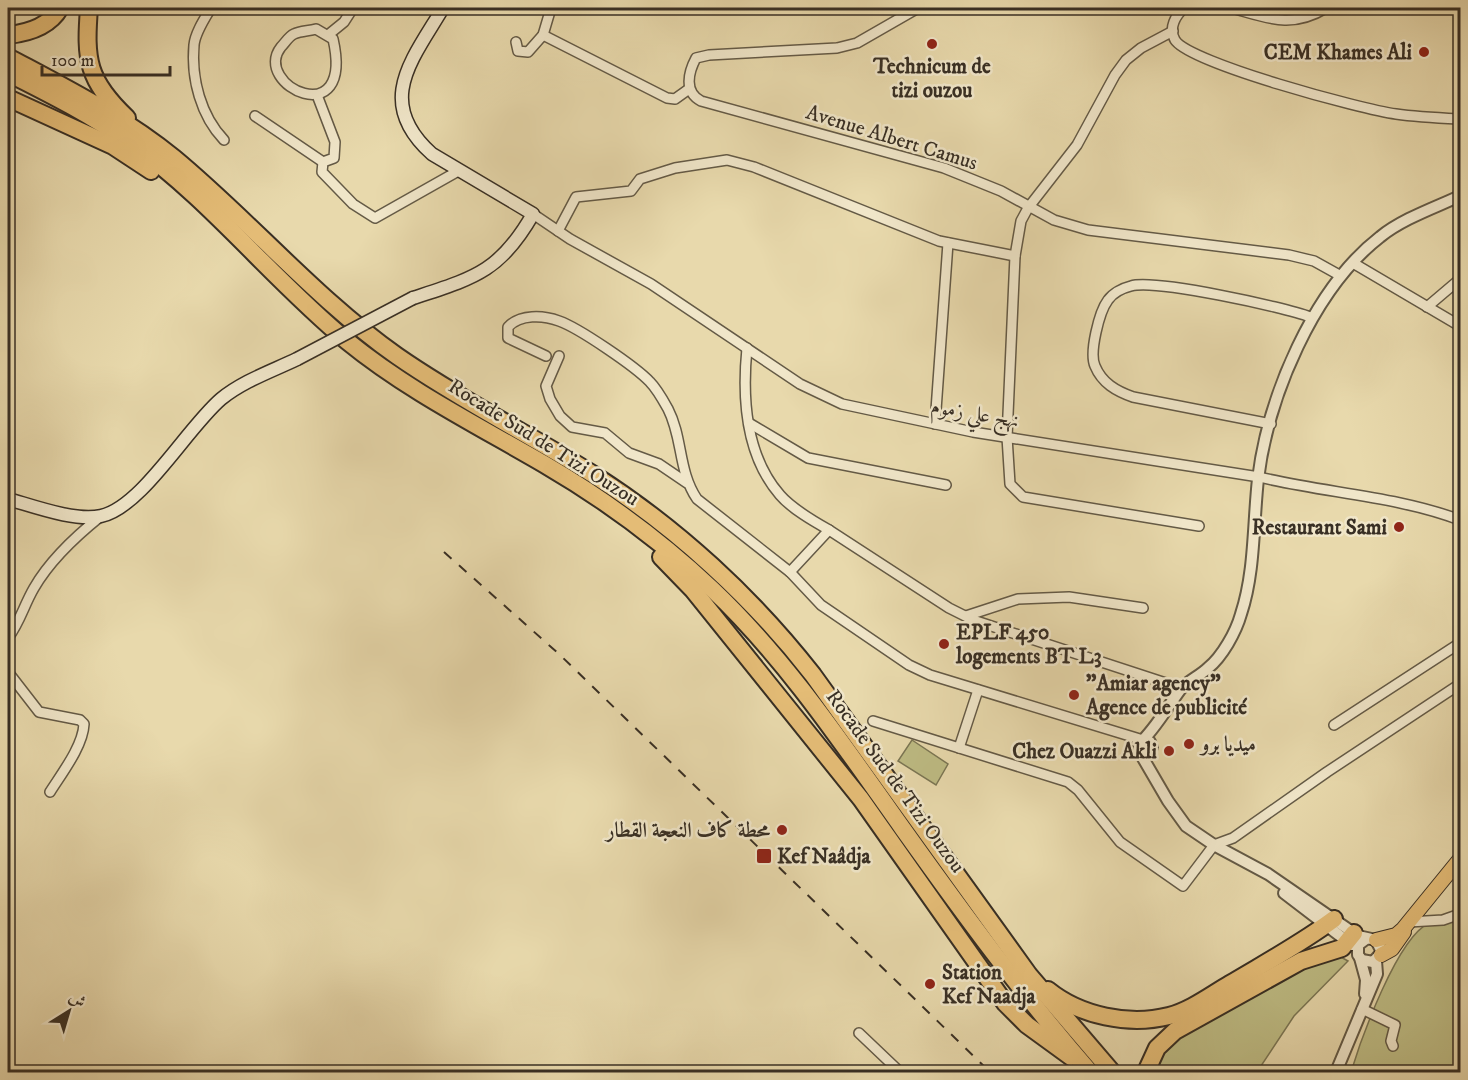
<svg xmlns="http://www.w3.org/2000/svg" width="1468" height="1080" font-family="'IM FELL DW Pica',Amiri,serif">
<rect width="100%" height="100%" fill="#e8d9ac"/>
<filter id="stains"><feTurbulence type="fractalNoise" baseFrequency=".00333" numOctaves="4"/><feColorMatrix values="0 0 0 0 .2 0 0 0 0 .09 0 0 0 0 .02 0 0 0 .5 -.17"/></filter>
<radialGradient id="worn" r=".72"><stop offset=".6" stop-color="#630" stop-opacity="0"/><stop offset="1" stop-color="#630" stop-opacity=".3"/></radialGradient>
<!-- green -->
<g fill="#bebc84" stroke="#7b7654" stroke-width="1.5">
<path d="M912 740 948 764 936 785 898 761Z"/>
<path d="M1460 919V1072H1351C1361 1039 1397 938 1429 923 1437 919 1451 920 1460 919Z"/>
<path d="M1339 956 1348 961 1294 1016 1257 1072H1152L1166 1043 1315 960Z"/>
</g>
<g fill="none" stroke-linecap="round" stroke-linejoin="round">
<defs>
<g id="minor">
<path d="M211 8C205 18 195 33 194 45 191 79 201 116 224 140"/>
<path d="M918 8 857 43 837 48 709 55 696 58C688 73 684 92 701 101L944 168 1001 191 1054 220 1088 230 1289 255 1314 261 1341 276"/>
<path d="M1184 8C1176 15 1168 28 1175 40 1189 63 1364 110 1396 114 1417 117 1439 118 1460 119"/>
<path d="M1232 8C1268 18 1291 29 1326 8"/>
<path d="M316 29 333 39C355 135 251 85 281 47 285 43 289 36 294 34 300 31 309 31 316 29Z"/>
<path d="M1173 31 1141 48 1126 60 1115 75 1077 145 1028 208 1021 221 1015 256 1007 437 1010 484 1023 497 1199 526"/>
<path d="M328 35 344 22 353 8"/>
<path d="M543 35 667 98 675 99 689 89"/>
<path d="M516 42 518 51 528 52 543 35 551 8"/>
<path d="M317 95 335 142 334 158 323 162 322 172 353 204 375 218 460 170"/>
<path d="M255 116 323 162"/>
<path d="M533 214 570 239 651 284 800 384 842 404 973 432 1259 477C1325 493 1397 496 1460 520"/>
<path d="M558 231 576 197 631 191 640 179 675 168 727 160 754 167 939 241 1015 256"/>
<path d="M1353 263 1460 326"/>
<path d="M1427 307 1460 279"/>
<path d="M546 356 508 338V327C520 314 543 315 559 321 579 328 636 367 650 382 657 389 663 400 668 409 683 438 678 471 697 499L790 572 829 530C813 521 792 509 780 495 746 456 742 398 747 348"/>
<path d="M559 356 546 386 550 399 560 416 572 427 605 433 629 453 659 464 687 483"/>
<path d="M749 423 808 458 946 485"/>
<path d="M935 424 948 243"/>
<path d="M1271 424 1133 397C1116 391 1102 383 1095 366 1089 353 1099 312 1108 300 1113 293 1123 288 1131 286 1155 279 1284 307 1310 317"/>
<path d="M829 530 949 608 973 620 1181 688"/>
<path d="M790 572 821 605 909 665 930 675 1143 740"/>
<path d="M966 616 1018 599 1069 597 1143 608"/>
<path d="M8 638C20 622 24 605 34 588 50 560 76 536 101 516"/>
<path d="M8 672 39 712 80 720 84 724C83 746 62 773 50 792"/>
<path d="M873 721 1068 782 1078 790 1120 842 1183 886 1214 845 1233 838 1327 772 1460 684"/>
<path d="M1334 725 1460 643"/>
<path d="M959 748 978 690"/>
<path d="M1409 922 1443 920 1460 914"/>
<path d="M1362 1009 1395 1025 1391 1041 1393 1046"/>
<path d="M859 1033 900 1072"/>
</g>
<g id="tertiary">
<path d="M1144 740 1150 742 1152 747 1149 753 1145 754 1139 751V744C1156 728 1166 709 1180 690 1186 682 1200 676 1208 668 1222 657 1236 632 1241 614 1255 572 1253 524 1258 479 1268 397 1313 289 1380 237 1402 219 1434 208 1460 196"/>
<path d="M1140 753 1168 801 1186 826 1214 845 1268 874 1358 936 1376 940 1382 952 1373 962 1362 960 1358 955V945L1366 939"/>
<path d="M1284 893 1352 945"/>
<path d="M1360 958 1366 980 1365 994"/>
<path d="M1336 1072 1377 974 1376 961"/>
</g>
<g id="secondary">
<path d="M413 298C474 278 500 272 533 214L432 154C374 102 412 60 443 8"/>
<path d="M8 499C33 506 76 522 101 516 142 507 187 428 221 399 243 381 272 371 297 359"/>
</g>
<g id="primary">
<path d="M1376 940 1396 935 1403 929 1460 859"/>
<path d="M1381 955 1392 949 1404 932"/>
</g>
<g id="motorway">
<path d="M89 8C85 60 87 80 127 118"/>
<path d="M8 35C28 33 49 27 60 8"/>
<path d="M8 57C64 87 124 117 174 158 250 221 316 299 397 356 460 400 529 434 594 475 677 528 753 598 813 675L1029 975 1112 1072"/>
<path d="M8 73C50 94 93 116 131 143 211 200 272 279 347 341 407 390 477 425 544 464 604 499 661 541 712 589 786 659 844 746 903 829 963 913 1023 995 1090 1072"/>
<path d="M8 98 113 146 151 171"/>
<path d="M661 557 693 590 861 799 1005 1003 1027 1025 1071 1057"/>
<path d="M1048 990C1080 1016 1129 1026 1169 1016 1190 1011 1211 995 1230 984 1265 963 1302 943 1334 919"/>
<path d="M1146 1072 1157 1048 1175 1031 1301 961 1342 948 1354 933"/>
</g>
</defs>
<!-- minor casing -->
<use href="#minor" stroke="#645a46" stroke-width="12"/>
<!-- tertiary casing -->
<use href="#tertiary" stroke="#645a46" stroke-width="14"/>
<!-- secondary casing -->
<use href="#secondary" stroke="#382f24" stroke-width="15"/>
<!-- primary casing -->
<use href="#primary" stroke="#382f24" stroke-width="16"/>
<!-- motorway casing -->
<use href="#motorway" stroke="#382f24" stroke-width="20"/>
<!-- minor -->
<use href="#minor" stroke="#f0e6c9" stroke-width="9"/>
<!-- tertiary -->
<use href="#tertiary" stroke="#f0e6c9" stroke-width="10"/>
<!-- secondary -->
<use href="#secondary" stroke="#f0e6c9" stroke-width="12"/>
<!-- primary -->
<use href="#primary" stroke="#e4bc76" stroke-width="14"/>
<!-- motorway -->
<use href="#motorway" stroke="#e4bc76" stroke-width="16"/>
<!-- rail -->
<path stroke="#382f24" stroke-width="2" stroke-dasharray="10 10" stroke-linecap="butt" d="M444 552 559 654 990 1072"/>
<defs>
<path id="secondary-bridge" d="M297 359 413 298"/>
</defs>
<!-- secondary-bridge casing -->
<use href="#secondary-bridge" stroke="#382f24" stroke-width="15" stroke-linecap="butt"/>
<!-- secondary-bridge -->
<use href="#secondary-bridge" stroke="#f0e6c9" stroke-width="12"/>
</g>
<!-- markers -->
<g fill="#8f2418" stroke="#f0e6c9" stroke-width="2">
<circle cx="932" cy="44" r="6"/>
<circle cx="1424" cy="52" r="6"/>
<circle cx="1399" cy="527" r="6"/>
<circle cx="944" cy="644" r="6"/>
<circle cx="1074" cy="695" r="6"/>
<circle cx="1189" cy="744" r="6"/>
<circle cx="1169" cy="751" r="6"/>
<circle cx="782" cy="830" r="6"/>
<rect x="756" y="848" width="16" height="16" rx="3"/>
<circle cx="930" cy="984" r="6"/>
</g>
<g text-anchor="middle" stroke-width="5" stroke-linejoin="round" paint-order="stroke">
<!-- poi labels -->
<g font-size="21" font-weight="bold" fill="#382f24" stroke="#f0e6c9" text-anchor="start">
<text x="1412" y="59" text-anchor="end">CEM Khames Ali</text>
<text x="932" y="73" text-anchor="middle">Technicum de<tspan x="932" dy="24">tizi ouzou</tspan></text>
<text x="1387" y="534" text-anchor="end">Restaurant Sami</text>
<text x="956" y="639">EPLF 450<tspan x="956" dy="24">logements BT L3</tspan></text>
<text x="1086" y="690">"Amiar agency"<tspan x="1086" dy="24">Agence de publicité</tspan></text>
<text x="1201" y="751">ميديا برو</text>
<text x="1157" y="758" text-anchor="end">Chez Ouazzi Akli</text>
<text x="770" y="837" text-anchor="end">محطة كاف النعجة القطار</text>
<text x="777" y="863">Kef Naâdja</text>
<text x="942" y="979">Station<tspan x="942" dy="24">Kef Naadja</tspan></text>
</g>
<!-- street labels -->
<g font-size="21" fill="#382f24" stroke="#f0e6c9">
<text transform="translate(892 137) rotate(17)" y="7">Avenue Albert Camus</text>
<text transform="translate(975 413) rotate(10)" y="7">نهج علي زموم</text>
<text transform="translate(544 442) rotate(32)" y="7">Rocade Sud de Tizi Ouzou</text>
<text transform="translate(896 781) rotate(54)" y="7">Rocade Sud de Tizi Ouzou</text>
</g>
</g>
<!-- margin -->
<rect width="1468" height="1080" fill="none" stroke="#e8d9ac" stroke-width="30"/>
<rect x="9" y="9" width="1450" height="1062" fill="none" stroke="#382f24" stroke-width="3"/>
<rect x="15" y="15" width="1438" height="1050" fill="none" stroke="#382f24" stroke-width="1.5"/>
<!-- north arrow -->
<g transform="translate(69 1011) rotate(37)" stroke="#f0e6c9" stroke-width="4.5" paint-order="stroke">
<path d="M0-4.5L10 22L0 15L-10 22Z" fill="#382f24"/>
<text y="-9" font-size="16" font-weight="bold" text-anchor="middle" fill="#382f24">ش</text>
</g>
<!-- scale -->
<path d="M42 66v9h128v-9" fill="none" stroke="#382f24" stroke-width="3"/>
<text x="51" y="66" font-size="18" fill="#382f24" stroke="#f0e6c9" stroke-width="4.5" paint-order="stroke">100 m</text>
<rect width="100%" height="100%" filter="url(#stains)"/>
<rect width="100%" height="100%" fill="url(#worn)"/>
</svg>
